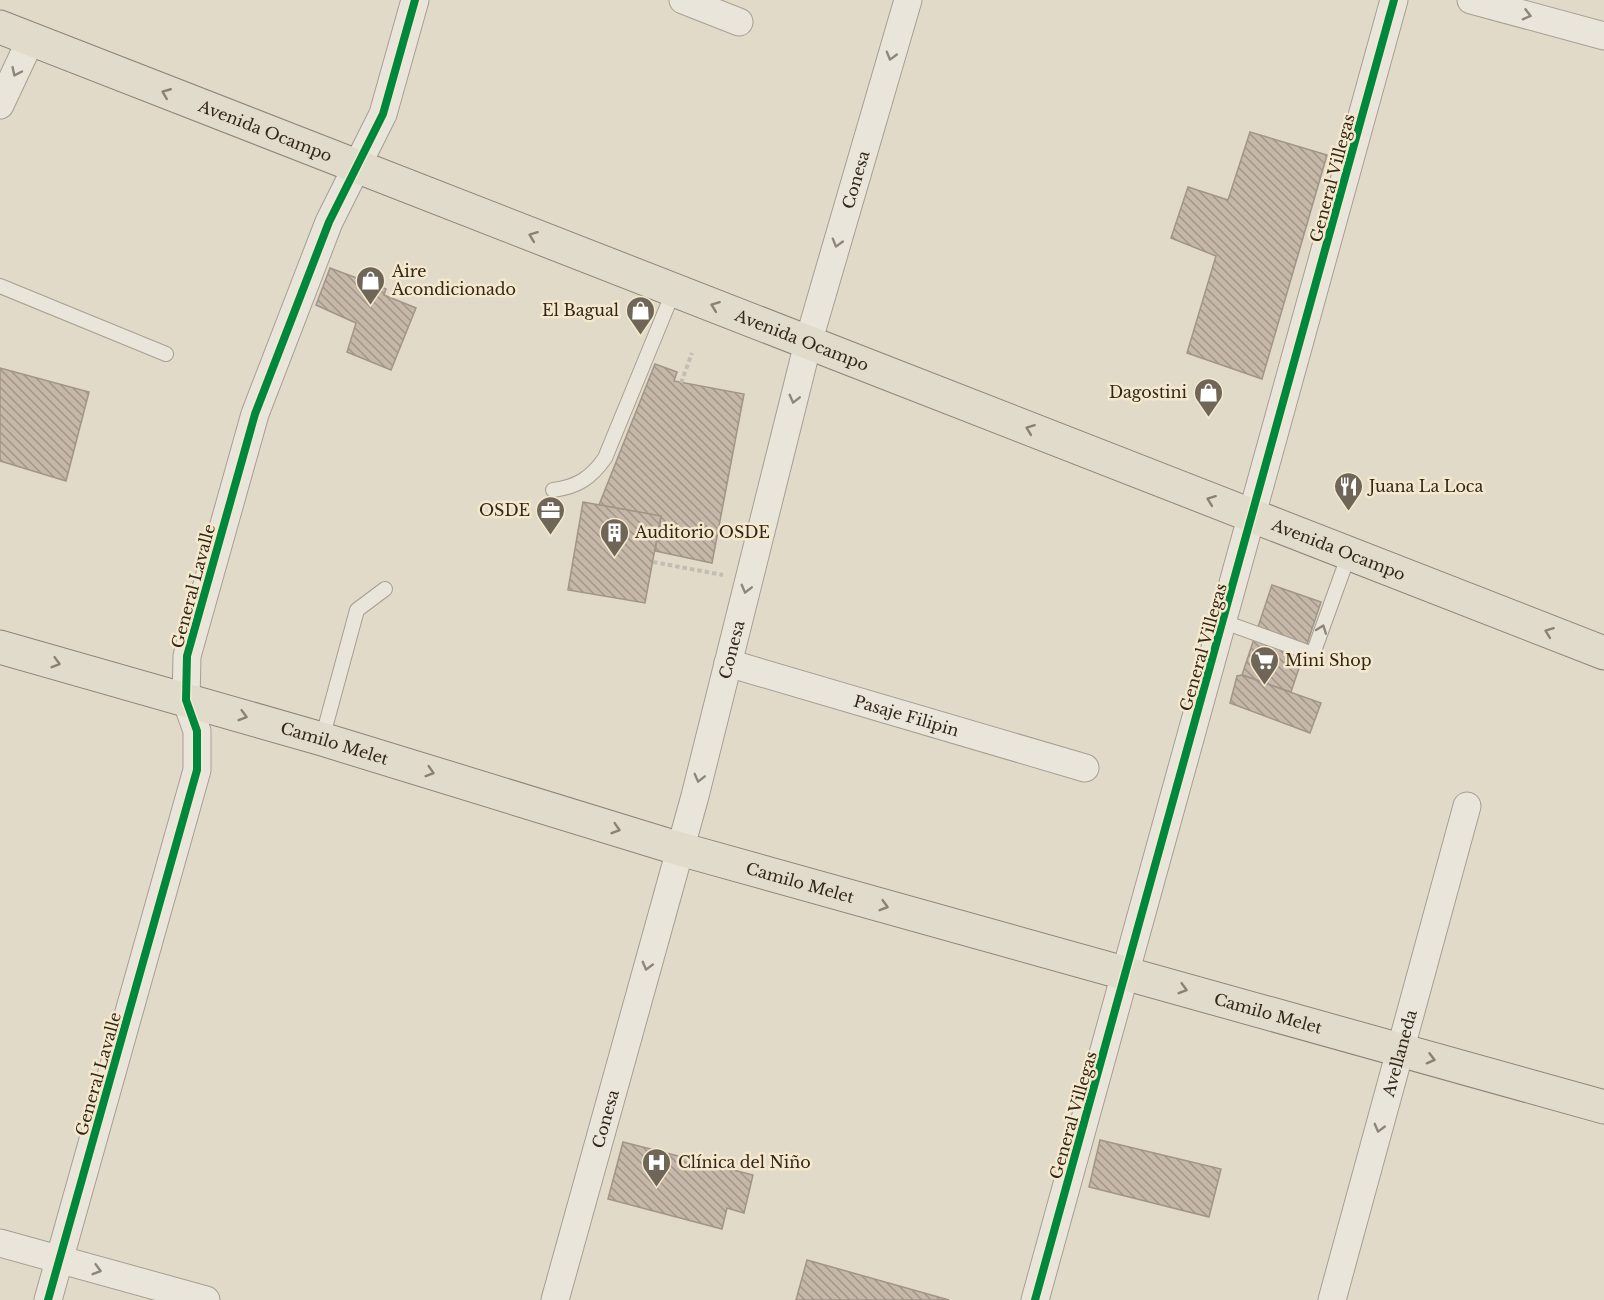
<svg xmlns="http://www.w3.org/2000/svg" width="1604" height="1300" font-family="'Libre Baskerville',serif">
<defs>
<pattern id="building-back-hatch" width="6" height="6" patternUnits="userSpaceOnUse" patternTransform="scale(1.5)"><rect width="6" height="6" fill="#c5b8a9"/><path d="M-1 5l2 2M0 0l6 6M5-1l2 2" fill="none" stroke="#a19689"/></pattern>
</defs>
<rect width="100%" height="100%" fill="#e2dac8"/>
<!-- building -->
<g fill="url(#building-back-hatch)" stroke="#a19588" stroke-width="1.5">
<path d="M1250 132 1327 155 1262 379 1187 353 1216 256 1171 238 1188 187 1228 200Z"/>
<path d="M330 268 386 289 384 295 416 308 391 370 347 352 356 323 316 305Z"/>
<path d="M655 364 677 372 674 381 744 394 712 563 655 551 661 516 599 505Z"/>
<path d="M0 368 89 392 66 481 0 461Z"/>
<path d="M583 502 661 516 645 603 568 590Z"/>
<path d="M1272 585 1321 602 1291 692 1242 675Z"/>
<path d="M1242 675 1321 703 1310 733 1230 703 1237 676Z"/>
<path d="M1100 1140 1221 1169 1209 1217 1089 1187Z"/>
<path d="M623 1142 753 1175 744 1213 727 1208 722 1229 608 1199Z"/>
<path d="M807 1260 949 1300H796Z"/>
</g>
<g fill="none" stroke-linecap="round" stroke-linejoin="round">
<defs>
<g id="service">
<path d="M0 286 166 354"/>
<path d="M553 490C577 487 591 478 605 458L674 290"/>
<path d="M1224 622 1313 654 1349 554"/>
<path d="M322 739 357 610 385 589"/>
</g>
<g id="minor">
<path d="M683 0 739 22"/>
<path d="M1471 0 1604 36"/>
<path d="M0 105 31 39"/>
<path id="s1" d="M728 663 1085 768"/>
<path d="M0 1243 206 1300"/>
<path d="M48 1300 197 770V731L186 700 187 656 255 414 329 222 383 114 415 0"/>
<path id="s2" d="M555 1300 695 796 808 343 908 0"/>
<path d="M1035 1300 1394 0"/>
<path id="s3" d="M1332 1300 1467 806"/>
</g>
<g id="primary">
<path id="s4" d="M0 27 1604 653"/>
<path id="s5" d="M0 647 322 739 680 849 1604 1107"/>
</g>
</defs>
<!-- service casing -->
<use href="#service" stroke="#a69f92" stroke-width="16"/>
<!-- minor casing -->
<use href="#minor" stroke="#a69f92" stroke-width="29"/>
<!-- primary casing -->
<use href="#primary" stroke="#8c8478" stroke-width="35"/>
<!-- path -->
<g stroke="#c2bcb2" stroke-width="4" stroke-dasharray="4.5 3" stroke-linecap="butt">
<path d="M681 383 692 353"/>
<path d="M653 562 723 575"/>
</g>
<!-- service -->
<use href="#service" stroke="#eae5da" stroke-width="14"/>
<!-- minor -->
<use href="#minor" stroke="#eae5da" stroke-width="27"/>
<!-- primary -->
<use href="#primary" stroke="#e1dbcb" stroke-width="33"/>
<defs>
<g id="cycleway">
<path d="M48 1300 197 770V731L186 700 187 656 255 414 329 222 383 114 415 0"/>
<path d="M1035 1300 1394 0"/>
</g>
</defs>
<!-- cycleway casing -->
<use href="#cycleway" stroke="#f4e8cd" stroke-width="11"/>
<!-- cycleway -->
<use href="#cycleway" stroke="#00873e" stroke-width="8"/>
</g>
<!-- one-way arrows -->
<defs><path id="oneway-chevron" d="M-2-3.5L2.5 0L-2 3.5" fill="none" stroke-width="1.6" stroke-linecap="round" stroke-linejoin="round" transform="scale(1.5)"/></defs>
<g stroke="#8e867a">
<use href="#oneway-chevron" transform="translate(1527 15) rotate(15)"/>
<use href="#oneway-chevron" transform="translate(891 56) rotate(106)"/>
<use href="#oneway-chevron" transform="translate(16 72) rotate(115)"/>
<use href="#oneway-chevron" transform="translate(837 243) rotate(106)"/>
<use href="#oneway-chevron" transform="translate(794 399) rotate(104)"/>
<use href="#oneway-chevron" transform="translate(746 589) rotate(104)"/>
<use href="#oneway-chevron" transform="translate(1322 629) rotate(-70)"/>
<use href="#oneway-chevron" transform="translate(699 778) rotate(104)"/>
<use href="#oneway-chevron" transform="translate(647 966) rotate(105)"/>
<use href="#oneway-chevron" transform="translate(1379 1128) rotate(105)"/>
<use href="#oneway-chevron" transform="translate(97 1270) rotate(16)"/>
</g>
<g stroke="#8a8173">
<use href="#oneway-chevron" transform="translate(166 93) rotate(-158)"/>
<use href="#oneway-chevron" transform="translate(533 236) rotate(-159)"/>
<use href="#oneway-chevron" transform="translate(715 306) rotate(-159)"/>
<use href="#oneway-chevron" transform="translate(1030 429) rotate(-159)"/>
<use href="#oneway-chevron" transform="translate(1211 500) rotate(-159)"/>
<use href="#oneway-chevron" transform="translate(1549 632) rotate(-159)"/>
<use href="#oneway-chevron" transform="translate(56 663) rotate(16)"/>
<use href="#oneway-chevron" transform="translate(243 716) rotate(16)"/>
<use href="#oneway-chevron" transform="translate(430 772) rotate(17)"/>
<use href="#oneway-chevron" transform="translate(616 829) rotate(17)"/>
<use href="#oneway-chevron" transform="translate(884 906) rotate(16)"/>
<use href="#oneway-chevron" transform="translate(1183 989) rotate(16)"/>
<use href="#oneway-chevron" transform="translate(1431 1059) rotate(15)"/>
</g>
<!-- icons -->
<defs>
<symbol id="shop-pin" viewBox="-11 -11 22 30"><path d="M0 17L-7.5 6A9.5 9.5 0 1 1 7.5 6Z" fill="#706658" stroke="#f4e8cd"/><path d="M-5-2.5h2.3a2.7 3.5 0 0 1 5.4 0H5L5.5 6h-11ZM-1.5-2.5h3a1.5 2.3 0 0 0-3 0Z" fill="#fff"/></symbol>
<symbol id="restaurant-pin" viewBox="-11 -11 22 30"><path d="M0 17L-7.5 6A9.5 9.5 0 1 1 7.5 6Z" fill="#706658" stroke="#f4e8cd"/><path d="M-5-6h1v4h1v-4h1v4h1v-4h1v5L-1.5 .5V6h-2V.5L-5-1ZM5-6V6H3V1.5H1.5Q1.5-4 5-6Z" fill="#fff"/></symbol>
<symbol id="office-pin" viewBox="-11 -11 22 30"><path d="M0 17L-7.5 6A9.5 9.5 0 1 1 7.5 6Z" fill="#706658" stroke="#f4e8cd"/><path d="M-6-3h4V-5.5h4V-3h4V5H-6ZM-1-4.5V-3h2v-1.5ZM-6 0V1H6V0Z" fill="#fff"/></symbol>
<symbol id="building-pin" viewBox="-11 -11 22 30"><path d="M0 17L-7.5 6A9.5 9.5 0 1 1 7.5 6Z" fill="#706658" stroke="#f4e8cd"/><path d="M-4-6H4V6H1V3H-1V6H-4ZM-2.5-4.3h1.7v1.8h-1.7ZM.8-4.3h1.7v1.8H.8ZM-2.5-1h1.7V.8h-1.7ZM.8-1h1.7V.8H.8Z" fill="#fff"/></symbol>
<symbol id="supermarket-pin" viewBox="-11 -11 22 30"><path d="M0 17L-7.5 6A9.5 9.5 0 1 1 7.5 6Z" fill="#706658" stroke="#f4e8cd"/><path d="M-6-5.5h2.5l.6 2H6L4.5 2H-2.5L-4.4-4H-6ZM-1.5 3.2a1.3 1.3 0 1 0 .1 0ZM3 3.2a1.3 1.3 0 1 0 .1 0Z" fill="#fff"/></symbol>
<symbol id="hospital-pin" viewBox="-11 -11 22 30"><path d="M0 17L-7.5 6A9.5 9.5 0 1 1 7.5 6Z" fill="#706658" stroke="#f4e8cd"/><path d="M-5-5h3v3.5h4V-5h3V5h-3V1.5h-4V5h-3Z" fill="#fff"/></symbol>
</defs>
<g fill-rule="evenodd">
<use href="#shop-pin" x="354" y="264" width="33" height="45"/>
<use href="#shop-pin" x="624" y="294" width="33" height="45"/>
<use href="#shop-pin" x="1192" y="376" width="33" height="45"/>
<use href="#restaurant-pin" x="1332" y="470" width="33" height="45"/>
<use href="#office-pin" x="534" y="494" width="33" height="45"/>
<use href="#building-pin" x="598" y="516" width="33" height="45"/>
<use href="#supermarket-pin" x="1248" y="644" width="33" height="45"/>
<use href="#hospital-pin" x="640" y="1146" width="33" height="45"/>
</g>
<g text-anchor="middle" stroke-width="5" stroke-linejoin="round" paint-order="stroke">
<!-- street labels -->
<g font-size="16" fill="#33271b" stroke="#f4e8cd">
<text dy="6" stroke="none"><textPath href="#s4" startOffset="285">Avenida Ocampo</textPath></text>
<text transform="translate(1332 178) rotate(-75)" y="6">General Villegas</text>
<text dy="6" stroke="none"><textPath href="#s2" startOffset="1160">Conesa</textPath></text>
<text dy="6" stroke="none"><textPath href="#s4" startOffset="861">Avenida Ocampo</textPath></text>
<text dy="6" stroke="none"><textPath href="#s4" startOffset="1437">Avenida Ocampo</textPath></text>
<text transform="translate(193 586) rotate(-75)" y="6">General Lavalle</text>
<text transform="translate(1203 647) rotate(-74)" y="6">General Villegas</text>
<text dy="6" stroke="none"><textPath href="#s2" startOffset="674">Conesa</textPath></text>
<text dy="6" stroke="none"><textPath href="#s1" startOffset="186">Pasaje Filipin</textPath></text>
<text dy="6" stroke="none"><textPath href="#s5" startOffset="348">Camilo Melet</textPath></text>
<text dy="6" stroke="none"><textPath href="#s5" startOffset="834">Camilo Melet</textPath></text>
<text dy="6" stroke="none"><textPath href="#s5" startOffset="1320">Camilo Melet</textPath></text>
<text dy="6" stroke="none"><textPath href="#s3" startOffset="256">Avellaneda</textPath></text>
<text transform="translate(98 1074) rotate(-74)" y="6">General Lavalle</text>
<text transform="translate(1073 1115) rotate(-74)" y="6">General Villegas</text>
<text dy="6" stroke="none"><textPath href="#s2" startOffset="188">Conesa</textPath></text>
</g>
<!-- poi labels -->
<g font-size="16" fill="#33271b" stroke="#f4e8cd" text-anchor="start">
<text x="392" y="277">Aire<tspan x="392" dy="18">Acondicionado</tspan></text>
<text x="619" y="316" text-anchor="end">El Bagual</text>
<text x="1187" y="398" text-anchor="end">Dagostini</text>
<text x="1369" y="492">Juana La Loca</text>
<text x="530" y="516" text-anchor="end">OSDE</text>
<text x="635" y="538">Auditorio OSDE</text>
<text x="1285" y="666">Mini Shop</text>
<text x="678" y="1168">Clínica del Niño</text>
</g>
</g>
</svg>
